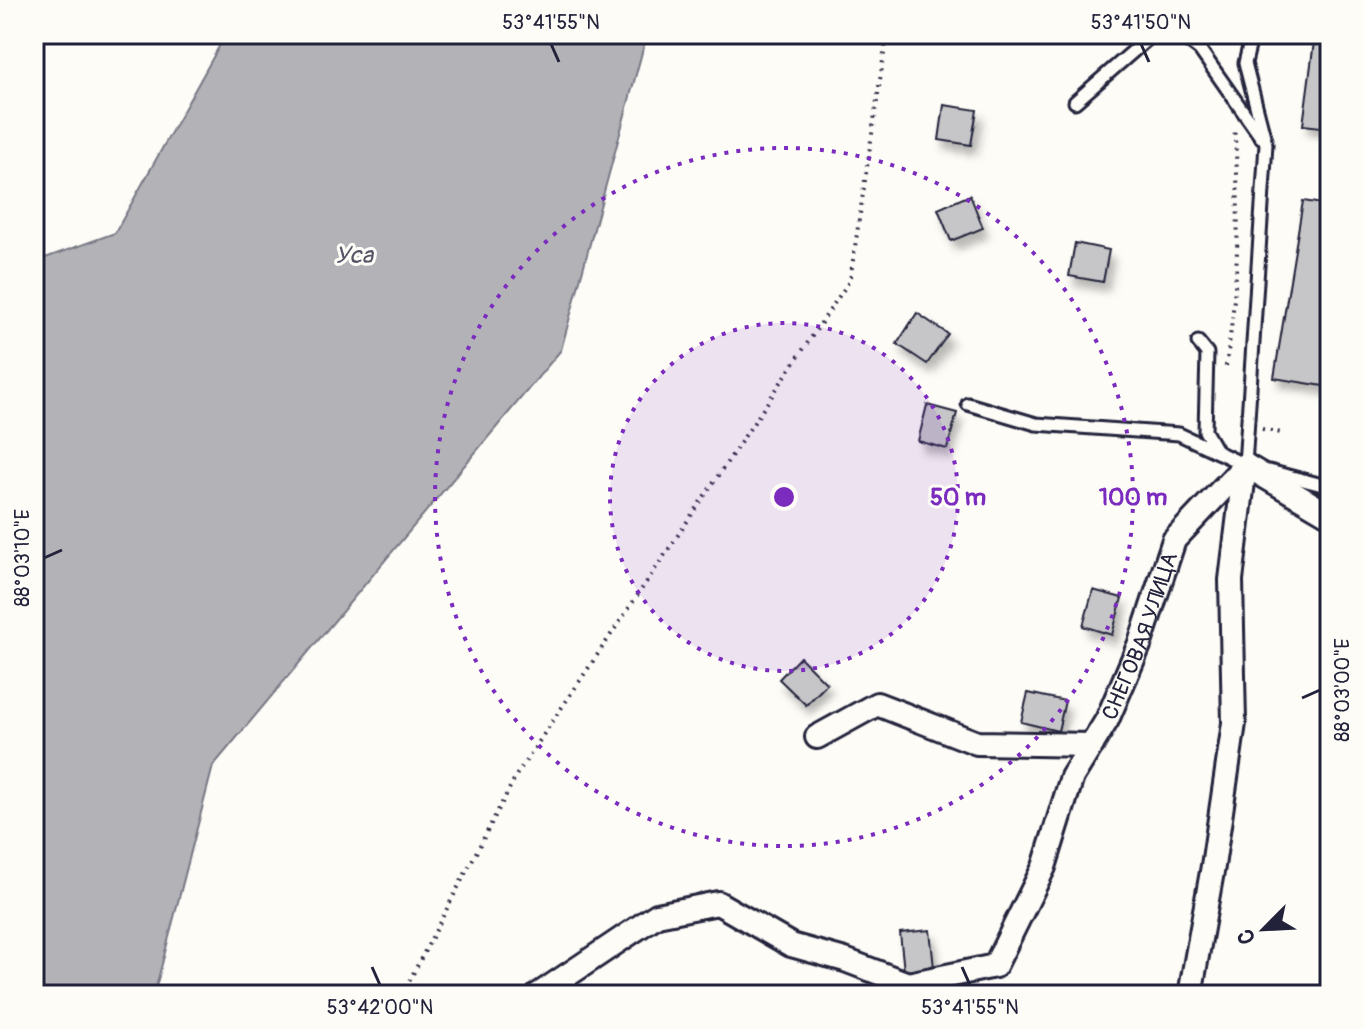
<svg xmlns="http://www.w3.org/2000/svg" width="1364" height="1029" font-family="Pangolin,sans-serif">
<defs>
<filter id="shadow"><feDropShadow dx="5" dy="9" stdDeviation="4" flood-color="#0004"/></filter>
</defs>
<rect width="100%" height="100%" fill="#fdfcf7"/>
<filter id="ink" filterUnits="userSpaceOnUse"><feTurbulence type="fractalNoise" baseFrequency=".0125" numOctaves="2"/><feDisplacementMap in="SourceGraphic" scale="16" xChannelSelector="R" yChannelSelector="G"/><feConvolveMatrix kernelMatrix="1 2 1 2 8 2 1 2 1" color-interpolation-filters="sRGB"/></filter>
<g filter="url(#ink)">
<!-- water -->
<path fill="#b2b2b7" stroke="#787885" stroke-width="2" d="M226 34H647L561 350 213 766 154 995H34V262L115 233Z"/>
<!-- building -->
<g fill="#c6c6c8" stroke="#22223b" stroke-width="2" filter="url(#shadow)">
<path d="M1315 34H1330V128L1303 125Z"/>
<path d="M944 105 977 110 971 145 939 140Z"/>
<path d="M970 195 983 228 951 241 938 209Z"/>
<path d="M1303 201 1330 205V387L1274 378Z"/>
<path d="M1075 243 1109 250 1103 282 1069 276Z"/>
<path d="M917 313 948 334 927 364 897 344Z"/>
<path d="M927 405 957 413 947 449 918 441Z"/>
<path d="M1093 590 1122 598 1112 635 1083 626Z"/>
<path d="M800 657 827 684 806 705 779 679Z"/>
<path d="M1028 693 1065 701 1058 731 1021 722Z"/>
<path d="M930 930 934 968 904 971 900 933Z"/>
</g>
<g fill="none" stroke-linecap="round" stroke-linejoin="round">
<defs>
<g id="service">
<path d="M1179 34 1200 50 1261 137"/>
<path d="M1075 102 1153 34"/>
<path d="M1198 342 1207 353 1205 431 1217 452"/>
<path d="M968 404 1036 424 1179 434 1245 465"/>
<path d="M1245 465 1266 144 1245 63 1252 34"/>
<path d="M1269 471 1330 487"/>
</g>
<g id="minor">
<path d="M1245 465 1330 515"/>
<path d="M817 737 877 704 977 743 1092 745"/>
<path id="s1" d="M538 995 657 915 718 903 791 945 845 960 908 984 995 966 1044 867 1072 777 1107 720 1140 643 1174 540 1245 465"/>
<path d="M1190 995 1213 866 1234 723 1231 580 1245 465"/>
</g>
</defs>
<!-- service casing -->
<use href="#service" stroke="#22223b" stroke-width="17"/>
<!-- minor casing -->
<use href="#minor" stroke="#22223b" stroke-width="28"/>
<!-- path -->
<g stroke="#22223b" stroke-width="4" stroke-dasharray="2 6" stroke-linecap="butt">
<path d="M1226 366C1238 288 1241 206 1234 127"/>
<path d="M1262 429 1281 433"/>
<path d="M402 995 517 774 850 280 887 34"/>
</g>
<!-- service -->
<use href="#service" stroke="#fdfcf7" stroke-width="11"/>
<!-- minor -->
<use href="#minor" stroke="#fdfcf7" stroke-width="22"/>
</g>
</g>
<!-- ticks -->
<path fill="none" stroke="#22223b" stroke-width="3" d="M551 44 559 62M1141 44 1149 62M44 558 62 550M1302 698 1320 690M372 967 380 985M962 967 970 985"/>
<!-- distance rings -->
<circle cx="784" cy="497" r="174" fill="#7b2cbf" fill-opacity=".12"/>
<g fill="none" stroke="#7b2cbf" stroke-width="4" stroke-dasharray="4 8">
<circle cx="784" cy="497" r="174"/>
<circle cx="784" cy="497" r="349"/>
</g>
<g text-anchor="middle" stroke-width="6" stroke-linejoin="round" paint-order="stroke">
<!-- street labels -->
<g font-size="22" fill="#22223b" stroke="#fdfcf7">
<text dy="8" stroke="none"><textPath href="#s1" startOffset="864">СНЕГОВАЯ УЛИЦА</textPath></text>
</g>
<!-- water labels -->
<g font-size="24" font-style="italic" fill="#545466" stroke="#fdfcf7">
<text x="354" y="263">Уса</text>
</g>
</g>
<circle cx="784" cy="497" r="12" fill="#7b2cbf" stroke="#fdfcf7" stroke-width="4"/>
<g font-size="24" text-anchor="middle" font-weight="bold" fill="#7b2cbf" stroke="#fdfcf7" stroke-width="6" stroke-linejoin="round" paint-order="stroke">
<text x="958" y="505">50 m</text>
<text x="1133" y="505">100 m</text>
</g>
<!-- margin -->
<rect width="1364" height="1029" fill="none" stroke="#fdfcf7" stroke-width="88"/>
<!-- north arrow -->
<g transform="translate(1264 929) rotate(246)" stroke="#fdfcf7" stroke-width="6" paint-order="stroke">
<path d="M0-6L14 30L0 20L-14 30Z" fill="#22223b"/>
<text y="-12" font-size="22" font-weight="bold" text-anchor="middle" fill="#22223b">С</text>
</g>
<rect x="44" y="44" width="1276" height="941" fill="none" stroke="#22223b" stroke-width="3"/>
<g font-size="20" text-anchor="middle" fill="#22223b">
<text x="551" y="29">53°41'55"N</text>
<text x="1141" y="29">53°41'50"N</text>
<text transform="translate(22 558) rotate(-90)" y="7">88°03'10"E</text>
<text transform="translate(1342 690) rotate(-90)" y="7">88°03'00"E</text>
<text x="380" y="1014">53°42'00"N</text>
<text x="970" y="1014">53°41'55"N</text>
</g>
</svg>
